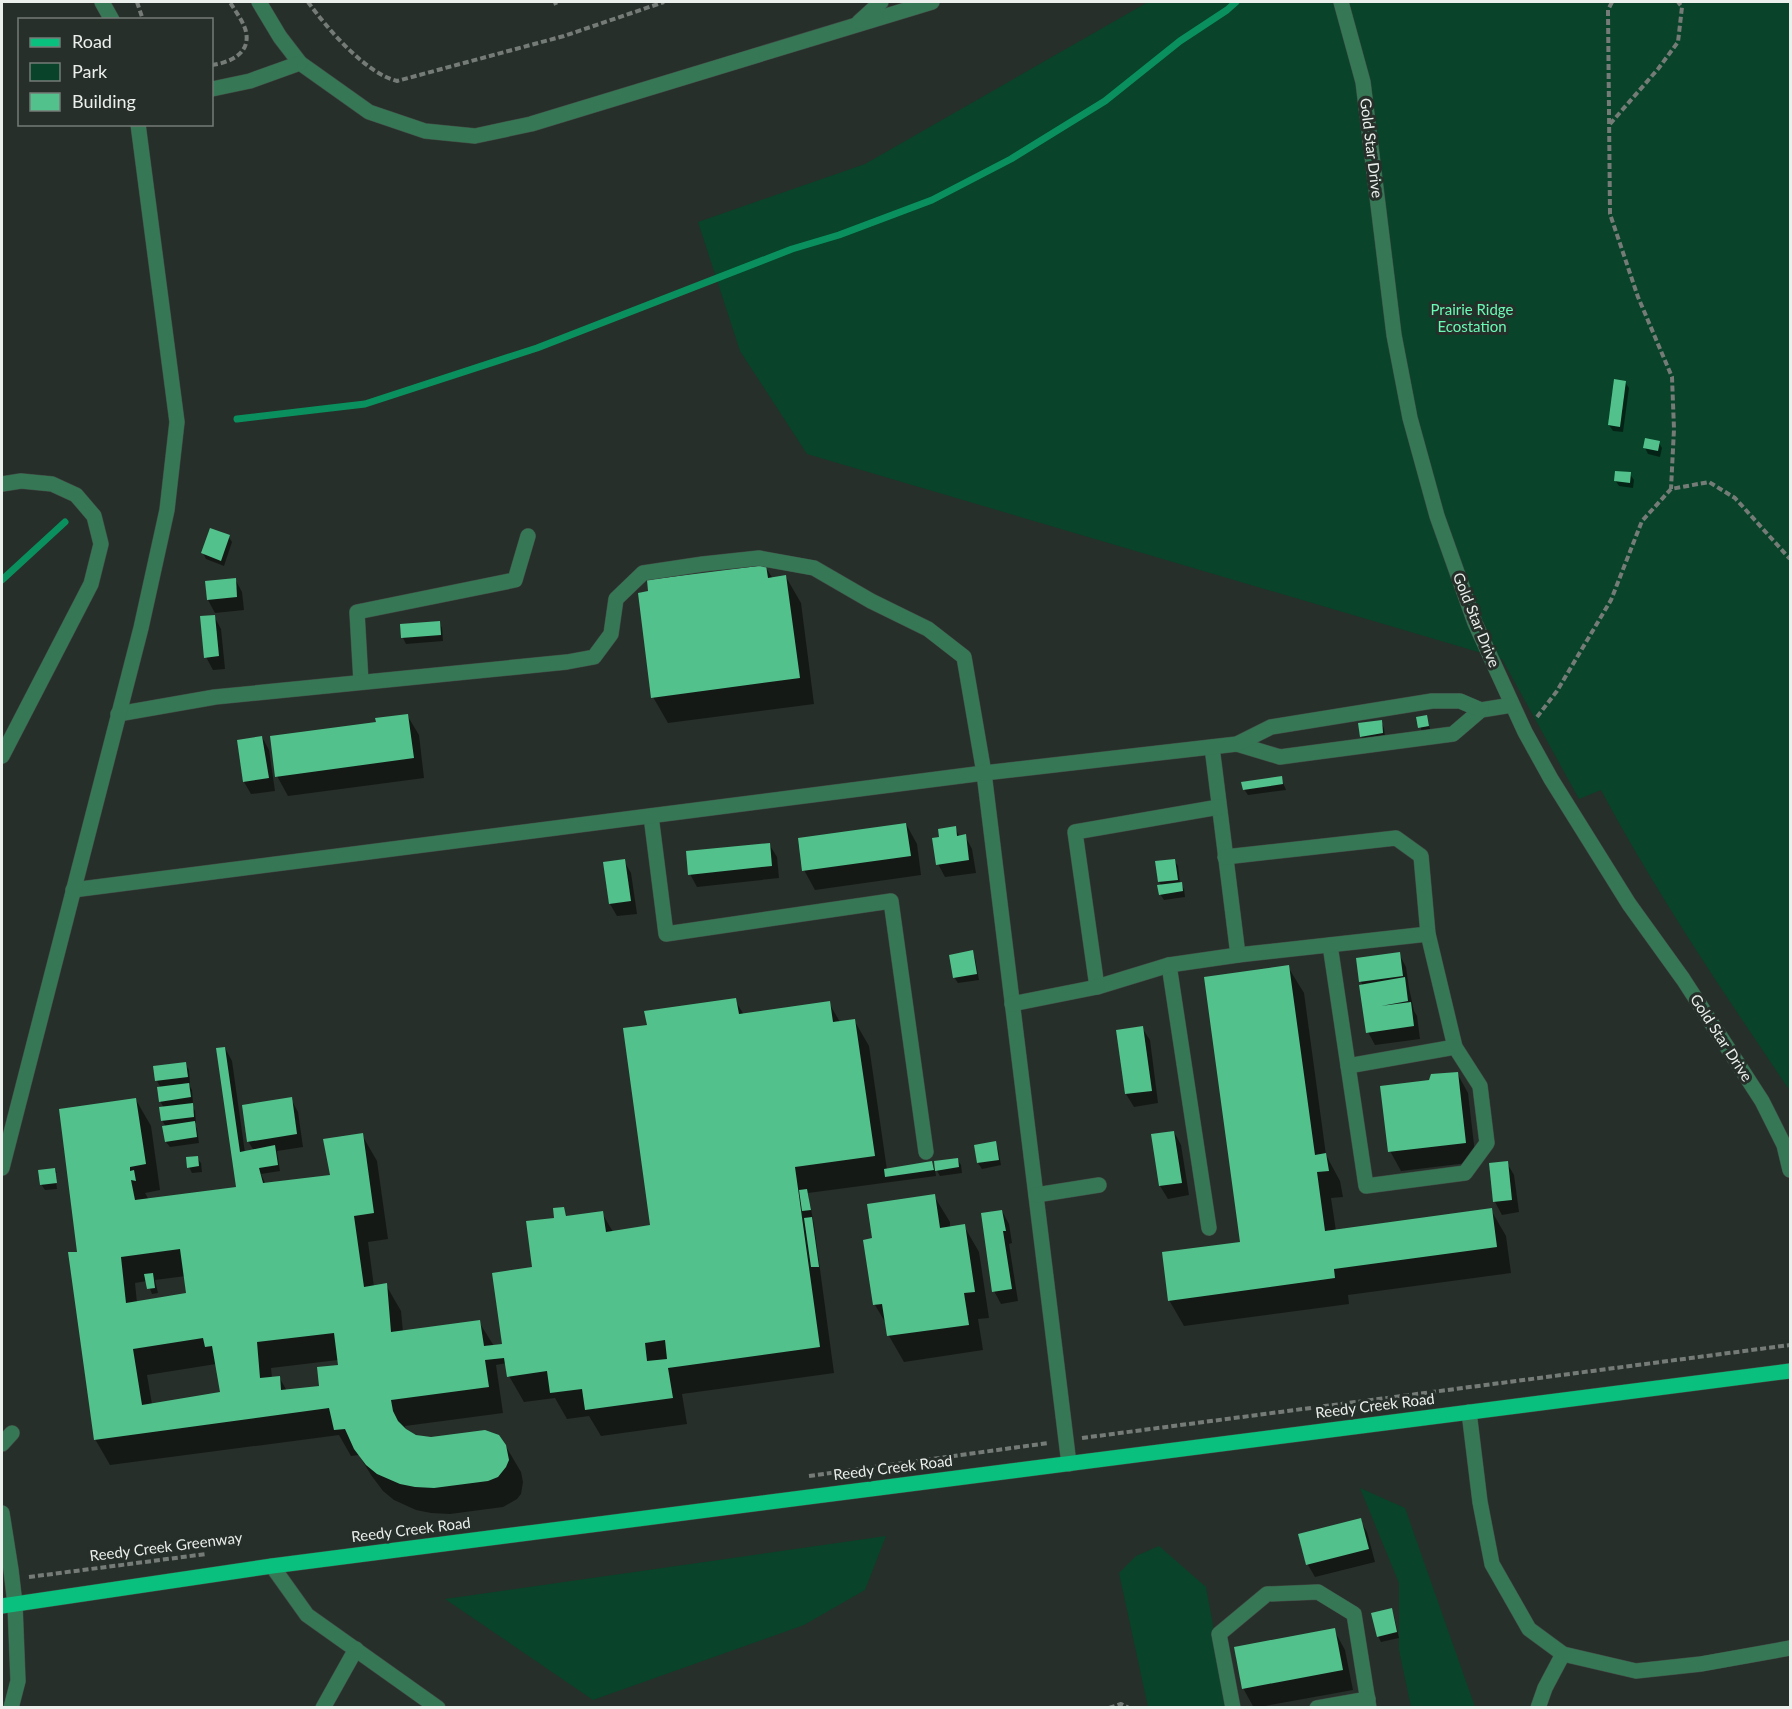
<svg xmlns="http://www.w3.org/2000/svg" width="1792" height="1709" font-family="Lato,sans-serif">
<rect width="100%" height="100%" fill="#272f2a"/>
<!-- green -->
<g fill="#08432a">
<path d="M1148 2H1790V1091C1724 993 1657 895 1601 790L1579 799 1502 659 807 454 740 351 698 222 865 164Z"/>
<path d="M1360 1488 1405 1508 1475 1707H1411L1399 1650V1583Z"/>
<path d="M886 1536 865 1590 804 1625 593 1700 445 1599Z"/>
<path d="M1159 1546 1206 1587 1228 1707H1148L1119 1573 1136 1556Z"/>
</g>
<!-- shadow -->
<g fill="#0007" fill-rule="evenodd">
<path d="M1625 382 1629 388 1623 432 1613 431 1609 425Z"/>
<path d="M1659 443 1662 448 1660 457 1648 454 1645 448Z"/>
<path d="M1630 474 1634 480 1633 488 1619 486 1615 480Z"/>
<path d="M228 536 232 542 224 566 206 559 203 553Z"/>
<path d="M765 566 773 579 786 577 801 603 814 704 668 723 653 697Z"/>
<path d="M235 579 242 592 244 610 215 613 208 600Z"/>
<path d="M214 616 221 629 225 669 213 670 206 657Z"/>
<path d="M439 622 442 628 443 641 406 644 403 638Z"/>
<path d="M407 715 419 735 424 778 288 796 277 776Z"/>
<path d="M1426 716 1431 732 1423 734 1417 718Z"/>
<path d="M1381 722 1384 728 1385 739 1365 742 1361 736Z"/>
<path d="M262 737 269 750 275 791 251 794 244 782Z"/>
<path d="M1281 778 1286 790 1248 795 1244 789Z"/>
<path d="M906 824 917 844 921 875 815 890 804 870Z"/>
<path d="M955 828 960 837 965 836 972 849 976 873 945 877 938 864 941 838Z"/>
<path d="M769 844 777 857 779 878 697 887 690 874Z"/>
<path d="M1174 860 1178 866 1180 883 1184 889 1185 897 1164 900 1160 894 1162 886 1159 882 1157 862Z"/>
<path d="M624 861 631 873 637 914 617 916 610 904Z"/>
<path d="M972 952 975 958 979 980 958 983 954 977Z"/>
<path d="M1399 954 1406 967 1409 988 1414 1011 1417 1016 1420 1039 1375 1045 1368 1032 1363 986 1361 982 1358 960Z"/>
<path d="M1288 967 1304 993 1326 1155 1340 1181 1343 1197 1331 1198 1336 1231 1491 1210 1506 1236 1511 1273 1348 1295 1349 1304 1184 1326 1169 1300 1241 1243Z"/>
<path d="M735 1000 744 1015 829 1003 840 1022 854 1020 869 1046 887 1170 932 1163 935 1169 936 1176 808 1193 814 1225 834 1373 682 1394 687 1424 601 1436 589 1416 567 1419 555 1398 524 1402 509 1376 507 1363 496 1365 503 1413 405 1426 406 1431 424 1438 505 1445 521 1472 523 1482 521 1494 517 1499 503 1507 450 1514 431 1513 416 1510 394 1500 383 1491 371 1475 359 1455 351 1456 339 1435 110 1465 95 1439 79 1253 136 1100 151 1126 160 1190 145 1193 149 1200 238 1188 225 1048 232 1061 245 1153 254 1151 248 1141 291 1099 298 1112 303 1147 277 1151 280 1171 261 1174 265 1183 332 1176 362 1135 377 1161 388 1239 368 1242 374 1287 386 1285 401 1311 403 1332 479 1322 494 1346 502 1345 556 1219 563 1208 567 1217 602 1213 613 1232 652 1227 648 1026ZM186 1276 188 1295 137 1303 135 1283 147 1281 152 1294 158 1293 155 1280ZM338 1360 339 1367 321 1387 287 1391 279 1377 272 1378 271 1368ZM216 1364 222 1393 152 1404 147 1375Z"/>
<path d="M1142 1028 1150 1040 1158 1103 1134 1107 1126 1094 1118 1031Z"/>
<path d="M185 1064 189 1070 190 1083H188L192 1090 193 1103H191L195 1111 196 1123H194L197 1129 199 1143 170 1147 166 1142V1127L162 1120 164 1108 160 1101 161 1088 157 1081Z"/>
<path d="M1457 1073 1468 1093 1476 1162 1401 1171 1390 1151 1431 1082Z"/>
<path d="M1174 1132 1181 1145 1189 1195 1168 1199 1160 1186 1153 1135Z"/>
<path d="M995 1143 998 1149 1001 1165 982 1169 978 1163 976 1146Z"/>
<path d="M197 1158 201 1163 202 1172 192 1173 189 1167Z"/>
<path d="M957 1159 961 1165 962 1173 940 1176 937 1171Z"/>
<path d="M1507 1163 1514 1175 1519 1212 1502 1215 1495 1202 1490 1165Z"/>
<path d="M55 1169 57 1173H55L57 1189 45 1190 41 1184Z"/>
<path d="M934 1196 950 1222V1228L964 1226 979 1252 989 1318 978 1319 983 1350 904 1362 889 1336 888 1327 875 1305 865 1241 873 1240Z"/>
<path d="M1002 1211 1009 1224 1012 1243 1009 1244 1018 1301 1001 1304 994 1291Z"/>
<path d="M1360 1520 1367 1532 1375 1562 1315 1577 1308 1565 1300 1535Z"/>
<path d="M1391 1610 1394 1616 1399 1638 1381 1642 1378 1636Z"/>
<path d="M1334 1630 1345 1650 1353 1690 1254 1708 1243 1688Z"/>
</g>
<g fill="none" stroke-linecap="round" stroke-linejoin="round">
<!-- stream -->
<g stroke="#0a905e" stroke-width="7">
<path d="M237 419 365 404 537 348 792 249 839 235 932 200 1011 159 1105 101 1180 41 1227 10 1236 2"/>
<path d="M2 580 65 522"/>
</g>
</g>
<!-- building -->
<g fill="#52c18c" fill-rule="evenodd">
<path d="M1614 379 1626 381 1620 427 1608 425Z"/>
<path d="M1645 438 1660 441 1658 451 1643 448Z"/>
<path d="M1615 471 1631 472 1630 483 1614 481Z"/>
<path d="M210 528 230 535 221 561 201 553Z"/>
<path d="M766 565 768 578 786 575 800 678 651 698 638 593 648 591 647 580Z"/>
<path d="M236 578 237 597 207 600 205 581Z"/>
<path d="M215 615 219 656 204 658 200 616Z"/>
<path d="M440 621 441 635 401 638 400 624Z"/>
<path d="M408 714 414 758 275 777 270 736 376 722 375 718Z"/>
<path d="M1427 715 1429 726 1418 728 1416 717Z"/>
<path d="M1382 720 1383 733 1360 737 1358 723Z"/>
<path d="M262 736 269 778 243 782 237 740Z"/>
<path d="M1282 776 1283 784 1243 790 1241 782Z"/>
<path d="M906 823 911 856 802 871 798 838Z"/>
<path d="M956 826 957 836 966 834 969 860 936 865 932 838 939 837 938 829Z"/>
<path d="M770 843 772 866 688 875 686 851Z"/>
<path d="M625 859 631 901 609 904 603 862Z"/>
<path d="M1175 859 1178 880 1158 882 1155 861Z"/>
<path d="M1182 882 1183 891 1159 895 1157 885Z"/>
<path d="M973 950 977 974 953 978 949 955Z"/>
<path d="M1400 952 1403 976 1359 982 1356 958Z"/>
<path d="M1289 965 1315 1155 1326 1153 1329 1171 1317 1172 1325 1231 1492 1208 1497 1247 1334 1269 1335 1278 1168 1301 1162 1252 1240 1242 1204 977Z"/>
<path d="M1405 977 1408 1001 1381 1006 1411 1002 1414 1026 1366 1033 1359 985Z"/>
<path d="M736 998 739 1014 830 1001 833 1022 855 1019 875 1156 795 1167 820 1347 668 1368 673 1398 585 1410 582 1389 550 1393 547 1371 507 1377 504 1358 485 1360 489 1387 391 1400 393 1411 398 1421 406 1429 416 1435 431 1437 485 1430 499 1435 506 1445 509 1460 506 1467 498 1477 488 1481 434 1488 415 1487 400 1484 377 1474 366 1465 354 1449 345 1429 334 1430 329 1408 94 1440 68 1252H77L59 1109 136 1098 146 1164 130 1167V1171L134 1170 136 1181 131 1180 135 1200 236 1187 216 1048 225 1047 240 1152 275 1145 278 1165 259 1168 263 1183 330 1175 323 1139 363 1133 374 1213 354 1216 364 1287 387 1283 391 1332 480 1320 484 1346 502 1344 492 1273 532 1267 526 1221 554 1218 553 1208 564 1207 566 1216 603 1211 606 1232 650 1225 623 1028 647 1025 644 1011ZM180 1249 186 1293 126 1303 121 1257ZM334 1333 338 1365 317 1367 319 1386 281 1390 280 1376 260 1378 257 1342ZM203 1338 205 1347 212 1346 220 1392 142 1405 133 1349ZM665 1340 667 1359 647 1361 645 1343Z"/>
<path d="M1143 1026 1152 1091 1125 1094 1116 1030Z"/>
<path d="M186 1062 188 1077 155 1081 153 1066Z"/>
<path d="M1458 1072 1466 1143 1388 1152 1380 1086 1429 1080 1431 1074Z"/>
<path d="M189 1083 191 1097 159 1102 157 1087Z"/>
<path d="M292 1097 297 1134 247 1142 242 1105Z"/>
<path d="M193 1103 194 1117 161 1121 159 1107Z"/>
<path d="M195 1121 197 1137 165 1142 162 1126Z"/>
<path d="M1174 1131 1182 1183 1159 1186 1151 1134Z"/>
<path d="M996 1141 999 1160 977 1163 974 1145Z"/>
<path d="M198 1156 199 1166 187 1168 186 1157Z"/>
<path d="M958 1158 959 1167 935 1171 934 1161Z"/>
<path d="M932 1161 934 1170 885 1177 884 1169Z"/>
<path d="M1508 1161 1512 1200 1493 1202 1489 1163Z"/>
<path d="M55 1168 57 1183 40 1185 38 1170Z"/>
<path d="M807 1189 811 1210 802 1211 799 1190Z"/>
<path d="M935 1194 940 1228 965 1224 975 1292 964 1293 969 1325 887 1336 882 1304 873 1305 863 1240 872 1238 867 1204Z"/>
<path d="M1002 1210 1006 1231H1003L1012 1289 992 1292 981 1213Z"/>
<path d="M812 1217 819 1267H811L804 1218Z"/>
<path d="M153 1273 155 1288 147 1289 144 1274Z"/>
<path d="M1361 1518 1369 1549 1306 1565 1298 1534Z"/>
<path d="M1392 1608 1397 1632 1377 1637 1371 1613Z"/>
<path d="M1335 1628 1343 1670 1242 1689 1234 1647Z"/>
</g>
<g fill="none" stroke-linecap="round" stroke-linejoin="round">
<defs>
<g id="minor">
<path d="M102 2 112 20"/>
<path d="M259 2 280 37 300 63 369 112 425 131 475 136 531 124 932 2"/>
<path d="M1341 2 1363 82 1394 335 1410 418 1437 516 1475 623 1525 732 1551 779 1629 904 1683 979 1762 1101 1784 1145 1790 1170"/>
<path d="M859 22 881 2"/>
<path d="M212 89 250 81 300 63"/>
<path d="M2 484 21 481 52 484 76 495 94 516 101 544 91 584 2 756"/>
<path d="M361 682 357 612 515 580 528 536"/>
<path d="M118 714 215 697 567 662 594 657 611 634 616 599 643 573 703 564 759 558 814 568 871 601 928 629 964 657 984 773 1069 1464"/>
<path d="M1237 744 1280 757 1453 734 1481 710 1512 705"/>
<path d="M1212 747 1238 955"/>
<path d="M651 816 666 934 891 901 926 1152"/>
<path d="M1225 857 1396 838 1421 856 1428 934 1455 1047 1480 1086 1487 1143 1465 1173 1366 1186 1330 945"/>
<path d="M73 890 984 773 1237 744 1271 727 1432 701H1460L1481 710"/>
<path d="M1169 965 1209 1228"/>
<path d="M1097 987 1075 832 1219 807"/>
<path d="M1012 1004 1097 987 1169 965 1238 955 1428 934"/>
<path d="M1348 1066 1455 1047"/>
<path d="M2 1168 141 628 167 510 177 422 138 124"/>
<path d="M1036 1195 1099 1185"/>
<path d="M1469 1412 1480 1502 1492 1564 1529 1629 1563 1654 1636 1671 1701 1664 1790 1648"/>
<path d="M2 1444 12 1433"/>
<path d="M2 1513 11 1570 15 1604 18 1681 11 1708"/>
<path d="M272 1566 307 1615 438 1708"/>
<path d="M323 1708 356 1649"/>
<path d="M1233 1708 1219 1634 1267 1594 1318 1592 1354 1614 1369 1708"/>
<path d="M1317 1708 1368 1699"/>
<path d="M1538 1708 1545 1688 1563 1654"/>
</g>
<path id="major" d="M2 1606 272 1566 1790 1371"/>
</defs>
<!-- minor casing -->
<use href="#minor" stroke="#424a45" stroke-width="16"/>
<!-- major casing -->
<use href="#major" stroke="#424a45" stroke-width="16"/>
<!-- path -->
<g stroke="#757c78" stroke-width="4" stroke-dasharray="6 3" stroke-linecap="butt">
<path d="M137 2 143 20"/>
<path d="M308 2C327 28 365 73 397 81L564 36 664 2"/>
<path d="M555 2 556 5"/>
<path d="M1612 2 1608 10 1610 214 1638 297 1672 377 1674 429 1671 489"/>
<path d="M212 65C228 63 251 54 246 32 244 22 235 11 230 2"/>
<path d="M1610 124 1658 69 1678 42 1682 7 1678 2"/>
<path d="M1537 717 1557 691 1611 600 1642 521 1671 489 1709 482 1735 498 1790 559"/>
<path d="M1082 1438 1790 1345"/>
<path d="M809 1476 1048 1443"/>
<path d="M29 1577 206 1554"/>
<path d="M1109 1708 1121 1704 1129 1708"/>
</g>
<!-- minor -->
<use href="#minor" stroke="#367756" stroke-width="15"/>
<!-- major -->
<use href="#major" stroke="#0ac07e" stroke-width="15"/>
</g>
<g text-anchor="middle" stroke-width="6" stroke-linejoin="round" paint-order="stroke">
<!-- street labels -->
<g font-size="15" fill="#ebf0ed" stroke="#272f2a">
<text transform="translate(1371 148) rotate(83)" y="5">Gold Star Drive</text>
<text transform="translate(1476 620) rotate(68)" y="5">Gold Star Drive</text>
<text transform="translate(1721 1038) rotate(57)" y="5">Gold Star Drive</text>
<text transform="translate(1375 1406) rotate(-7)" y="5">Reedy Creek Road</text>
<text transform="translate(893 1468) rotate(-7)" y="5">Reedy Creek Road</text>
<text transform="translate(411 1530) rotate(-7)" y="5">Reedy Creek Road</text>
<text transform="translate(166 1547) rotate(-7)" y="5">Reedy Creek Greenway</text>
</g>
<!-- park labels -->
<g font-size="15" fill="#69fab5" stroke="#272f2a">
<text x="1472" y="315">Prairie Ridge<tspan x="1472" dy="17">Ecostation</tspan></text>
</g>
</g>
<!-- border -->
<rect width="1792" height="1709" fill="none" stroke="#ebf0ed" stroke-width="6"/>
<!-- legend -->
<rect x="18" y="18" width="195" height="108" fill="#272f2a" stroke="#757c78" stroke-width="1.5"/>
<rect x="30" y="38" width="30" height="9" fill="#0ac07e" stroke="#757c78" stroke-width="1.5"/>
<text x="72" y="48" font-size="18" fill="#ebf0ed">Road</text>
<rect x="30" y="63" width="30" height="18" fill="#08432a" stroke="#757c78" stroke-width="1.5"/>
<text x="72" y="78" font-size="18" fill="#ebf0ed">Park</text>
<rect x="30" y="93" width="30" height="18" fill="#52c18c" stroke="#757c78" stroke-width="1.5"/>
<text x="72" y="108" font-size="18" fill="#ebf0ed">Building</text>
</svg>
